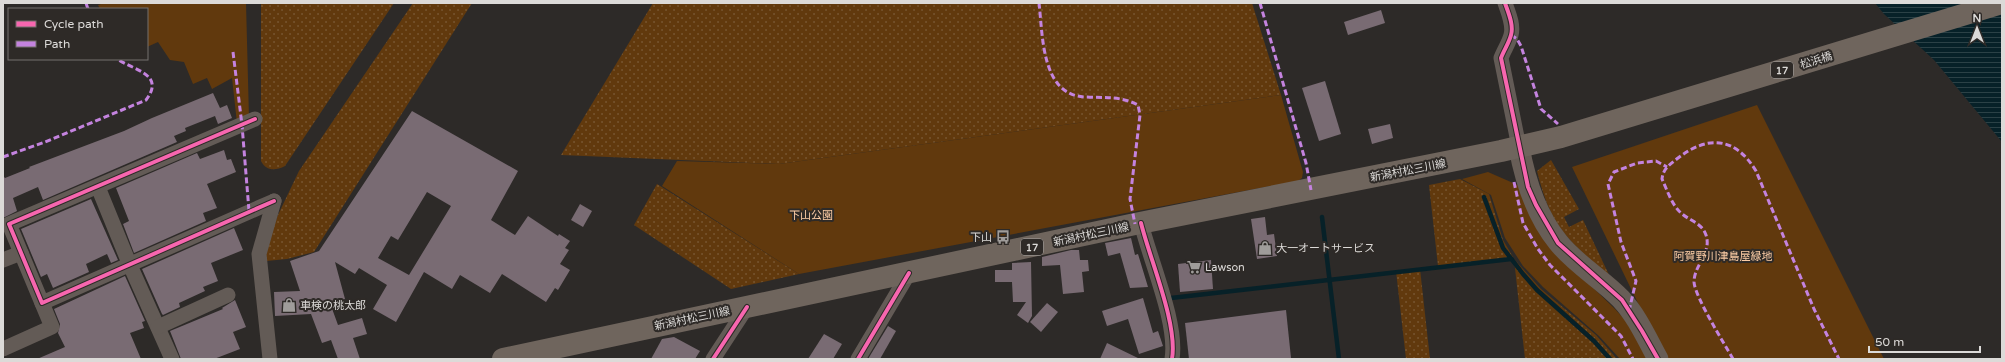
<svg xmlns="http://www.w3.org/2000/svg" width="2005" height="362" font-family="'Varela Round','Noto Sans JP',sans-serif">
<defs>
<pattern id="grass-dots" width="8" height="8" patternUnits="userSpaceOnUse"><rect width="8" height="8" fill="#61390d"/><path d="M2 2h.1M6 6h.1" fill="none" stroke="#775530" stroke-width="1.8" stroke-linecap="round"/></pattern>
<pattern id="water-rules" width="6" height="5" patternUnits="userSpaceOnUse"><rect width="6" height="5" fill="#072128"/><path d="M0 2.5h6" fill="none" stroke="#2b4146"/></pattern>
</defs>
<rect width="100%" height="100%" fill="#2d2a28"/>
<!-- grass -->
<g fill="url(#grass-dots)">
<path d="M261 3H394L285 166C275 171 266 171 261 161Z"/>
<path d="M413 3H472L314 252 287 259 266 261 265 254 277 217 299 171Z"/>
<path d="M653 3H1252L1281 95 779 164 561 155Z"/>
<path d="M1551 160 1579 209 1564 217 1569 227 1583 220 1610 277C1568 240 1551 228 1537 171Z"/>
<path d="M1460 179 1489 194 1503 240 1513 257 1438 266 1429 185Z"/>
<path d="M657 184 799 274 731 289 634 225Z"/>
<path d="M1514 259 1541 289 1596 335 1617 359H1525Z"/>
<path d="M1420 269 1430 359H1406L1396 271Z"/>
</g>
<!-- park -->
<g fill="#61390d">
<path d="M104 3H246L249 118 237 123 232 78 212 89 207 78 193 84 184 62 170 60 158 42 147 47V9H100L98 5Z"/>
<path d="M1281 95 1303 172 1302 178 1298 181 799 274 662 186 677 161 779 164Z"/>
<path d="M1757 105 1884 359H1665L1572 167Z"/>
<path d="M1488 172 1520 186 1587 282 1615 309 1637 333 1651 359H1620L1599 336 1543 287 1523 266 1505 238 1491 195 1462 179Z"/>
</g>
<!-- water -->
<path fill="url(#water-rules)" d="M1875 3H2002V142L1934 60 1884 14Z"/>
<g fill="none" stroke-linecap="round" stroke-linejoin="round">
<!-- stream -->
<g stroke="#072128" stroke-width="4.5">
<path d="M1484 197 1503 248 1523 274 1537 290 1594 341 1610 359"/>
<path d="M1322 217 1339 359"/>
<path d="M1171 298 1511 259"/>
</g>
</g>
<!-- building -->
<g fill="#796b73" fill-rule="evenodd">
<path d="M1381 10 1385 23 1348 35 1344 22Z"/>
<path d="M1325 81 1341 134 1319 141 1302 88Z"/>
<path d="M213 93 220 108 227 105 232 118 218 124 215 116 185 128 186 131 174 136 177 142 43 200 38 187 13 198 17 211 3 218V176L5 178 30 168 29 167 124 131 152 118Z"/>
<path d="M412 111 518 171 491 220 515 235 528 216 558 236 559 234 570 241 565 248 569 250 560 264 570 270 558 290 555 288 546 302 502 274 490 293 460 275 452 289 424 272 396 322 373 309 387 285 359 268 355 274 335 262 345 299 330 303 338 325 362 318 367 334 353 338 360 359H338L331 340 322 343 311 314 275 316 274 292 300 291 290 261 319 251ZM427 192 451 206 409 275 378 258 391 236 398 240Z"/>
<path d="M1390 124 1393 138 1372 144 1368 129Z"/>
<path d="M224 150 227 160 231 159 236 172 207 184 217 208 203 213 206 221 134 253 123 224 129 221 116 188 197 153 200 159Z"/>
<path d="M91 199 118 260 111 263 107 254 86 264 89 272 53 288 47 274 41 277 21 229Z"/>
<path d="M580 204 592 211 583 227 571 220Z"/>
<path d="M1265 217 1267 235 1274 234 1277 256 1257 259 1251 219Z"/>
<path d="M234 228 243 250 211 263 218 281 203 287 205 291 179 303 180 307 163 315 162 314 142 269Z"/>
<path d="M1131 238 1135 255 1138 254 1148 287 1130 288 1120 253 1108 256 1105 243Z"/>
<path d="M1071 250H1079L1080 260H1088L1089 271 1082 272 1084 292 1063 294 1060 265 1042 266V257Z"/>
<path d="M1211 260 1213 289 1180 292 1178 264Z"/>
<path d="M1031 262 1032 316 1028 323 1017 315 1026 302H1013L1012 282H995V270H1012V263Z"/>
<path d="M125 276 145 321 142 322 144 328 130 333 141 359H37L65 347 58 333 60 324 54 309Z"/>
<path d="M1143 298 1153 333 1158 331 1163 346 1139 354 1128 319 1107 326 1102 311Z"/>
<path d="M235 300 246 327 233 332 240 349 214 359H181L170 331 223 309 222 308Z"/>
<path d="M1047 303 1058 312 1041 332 1030 322Z"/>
<path d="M1286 310 1291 358 1189 359 1185 323Z"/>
<path d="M888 326 896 331 880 359H868Z"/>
<path d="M824 334 842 344 833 359H808Z"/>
<path d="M674 337 700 351 695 359H651L662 339Z"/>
<path d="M1107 343 1140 359H1100Z"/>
</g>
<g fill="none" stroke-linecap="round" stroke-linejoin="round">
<!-- street -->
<g stroke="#635b56" stroke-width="15">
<path d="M1505 3C1508 12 1514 25 1511 35 1509 43 1504 50 1501 58L1519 147"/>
<path d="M255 119 9 224 42 303 274 201"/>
<path d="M98 187 129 263 172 359"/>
<path d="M1141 223C1150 260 1178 324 1172 359"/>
<path d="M3 260 21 253"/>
<path d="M158 327 228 295"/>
<path d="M3 349 52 327 42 303"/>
<path d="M270 359 259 254 274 201"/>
<path d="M713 359 747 307"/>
<path d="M858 359 909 273"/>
</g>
<!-- secondary -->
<path stroke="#685e57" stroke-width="21" d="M1519 147C1525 180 1536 215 1558 242 1575 264 1602 279 1621 299 1637 316 1647 339 1658 359"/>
<!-- primary -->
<path stroke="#6f655d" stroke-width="22" d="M503 359 1135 224 1501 151 1561 137 2002 3"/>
<!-- quiet -->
<g stroke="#c483df" stroke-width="3" stroke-dasharray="6 3" stroke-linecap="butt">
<path d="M86 3 88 9"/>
<path d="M1039 3C1043 36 1041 97 1087 97 1105 98 1121 96 1138 105L1140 115 1130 199 1135 224"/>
<path d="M1260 3 1306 163 1311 190"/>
<path d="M1511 35 1517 39 1521 46 1541 109 1558 124"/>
<path d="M233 52 242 125 249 211"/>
<path d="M3 157 45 142 146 100C166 74 133 70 117 59"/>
<path d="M1514 182 1523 223 1538 249 1550 265 1621 336 1633 359"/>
<path d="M1629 311 1636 281 1621 242 1608 184 1614 172 1637 163 1656 161 1667 167"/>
<path d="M1733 359C1724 343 1695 297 1694 282 1694 265 1712 253 1706 235 1702 223 1690 221 1681 213 1672 205 1667 190 1662 179 1663 168 1671 164 1678 158 1709 134 1736 138 1756 171L1814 309 1839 359"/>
</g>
<defs>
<g id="cycleway">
<path d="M1505 3C1508 12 1514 25 1511 35 1509 43 1504 50 1501 58L1528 187 1536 205 1558 243 1622 300 1642 331 1658 359"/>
<path d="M255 119 9 224 42 303 274 201"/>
<path d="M1141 223C1150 260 1178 324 1172 359"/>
<path d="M713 359 747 307"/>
<path d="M858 359 909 273"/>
</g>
</defs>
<!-- cycleway casing -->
<use href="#cycleway" stroke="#2e2a27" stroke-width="6"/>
<!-- cycleway -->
<use href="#cycleway" stroke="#f766af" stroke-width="4"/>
</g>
<!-- icons -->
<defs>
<symbol id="bus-bare" viewBox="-9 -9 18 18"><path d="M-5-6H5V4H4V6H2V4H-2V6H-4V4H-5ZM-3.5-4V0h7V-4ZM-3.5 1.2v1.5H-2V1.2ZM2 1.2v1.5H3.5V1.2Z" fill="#9f9c9a" stroke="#2e2a27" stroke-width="2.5" paint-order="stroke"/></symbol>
<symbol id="shop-bare" viewBox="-9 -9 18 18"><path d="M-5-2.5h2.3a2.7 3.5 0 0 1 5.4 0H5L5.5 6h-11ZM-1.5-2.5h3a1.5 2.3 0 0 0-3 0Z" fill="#9f9c9a" stroke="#2e2a27" stroke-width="2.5" paint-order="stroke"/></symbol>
<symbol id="supermarket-bare" viewBox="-9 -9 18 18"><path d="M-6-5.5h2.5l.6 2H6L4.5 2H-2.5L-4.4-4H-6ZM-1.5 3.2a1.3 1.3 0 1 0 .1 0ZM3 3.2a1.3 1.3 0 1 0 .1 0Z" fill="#9f9c9a" stroke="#2e2a27" stroke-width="2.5" paint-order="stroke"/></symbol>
</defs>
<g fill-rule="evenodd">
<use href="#bus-bare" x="993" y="227" width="20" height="20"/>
<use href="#shop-bare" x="1255" y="238" width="20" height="20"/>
<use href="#supermarket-bare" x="1184" y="257" width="20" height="20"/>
<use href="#shop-bare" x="279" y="295" width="20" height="20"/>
</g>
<g text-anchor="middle" stroke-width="4" stroke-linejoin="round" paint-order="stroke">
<!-- shield labels -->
<g fill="#2e2a27" stroke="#a8a5a3" stroke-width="1">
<rect x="1771" y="62" width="22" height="16" rx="3"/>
<rect x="1021" y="239" width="22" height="16" rx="3"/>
</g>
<g font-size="10" font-weight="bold" fill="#dcdad8">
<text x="1782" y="74">17</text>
<text x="1032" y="251">17</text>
</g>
<!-- street labels -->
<g font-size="11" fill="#dcdad8" stroke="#2e2a27">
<text transform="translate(1816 60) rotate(-17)" y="4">松浜橋</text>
<text transform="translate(1408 170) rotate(-11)" y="4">新潟村松三川線</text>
<text transform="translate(1091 234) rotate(-12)" y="4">新潟村松三川線</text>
<text transform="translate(692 318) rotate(-12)" y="4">新潟村松三川線</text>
</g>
<!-- park labels -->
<g font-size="11" fill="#fdcda6" stroke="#2e2a27">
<text x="811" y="219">下山公園</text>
<text x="1723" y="260">阿賀野川津島屋緑地</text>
</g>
<!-- poi labels -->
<g font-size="11" fill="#dcdad8" stroke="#2e2a27" text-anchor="start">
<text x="992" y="241" text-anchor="end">下山</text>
<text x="1276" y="252">大一オートサービス</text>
<text x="1205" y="271">Lawson</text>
<text x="300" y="309">車検の桃太郎</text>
</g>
</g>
<!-- border -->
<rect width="2005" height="362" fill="none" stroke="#dcdad8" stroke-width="8"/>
<!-- legend -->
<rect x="8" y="8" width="140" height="52" fill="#2e2a27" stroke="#74706e"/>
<rect x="16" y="21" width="20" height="6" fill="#f766af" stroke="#74706e"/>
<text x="44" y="28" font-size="12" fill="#dcdad8">Cycle path</text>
<rect x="16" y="41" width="20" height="6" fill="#c483df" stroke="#74706e"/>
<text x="44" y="48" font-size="12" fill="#dcdad8">Path</text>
<!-- north arrow -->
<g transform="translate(1977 28)" stroke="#2e2a27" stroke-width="3" paint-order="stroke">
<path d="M0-3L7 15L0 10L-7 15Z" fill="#dcdad8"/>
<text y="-6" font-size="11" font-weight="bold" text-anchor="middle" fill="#dcdad8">N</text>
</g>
<!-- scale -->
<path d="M1869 346v6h111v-6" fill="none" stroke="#dcdad8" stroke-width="2"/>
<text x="1875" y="346" font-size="12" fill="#dcdad8" stroke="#2e2a27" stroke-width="3" paint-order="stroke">50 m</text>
</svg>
